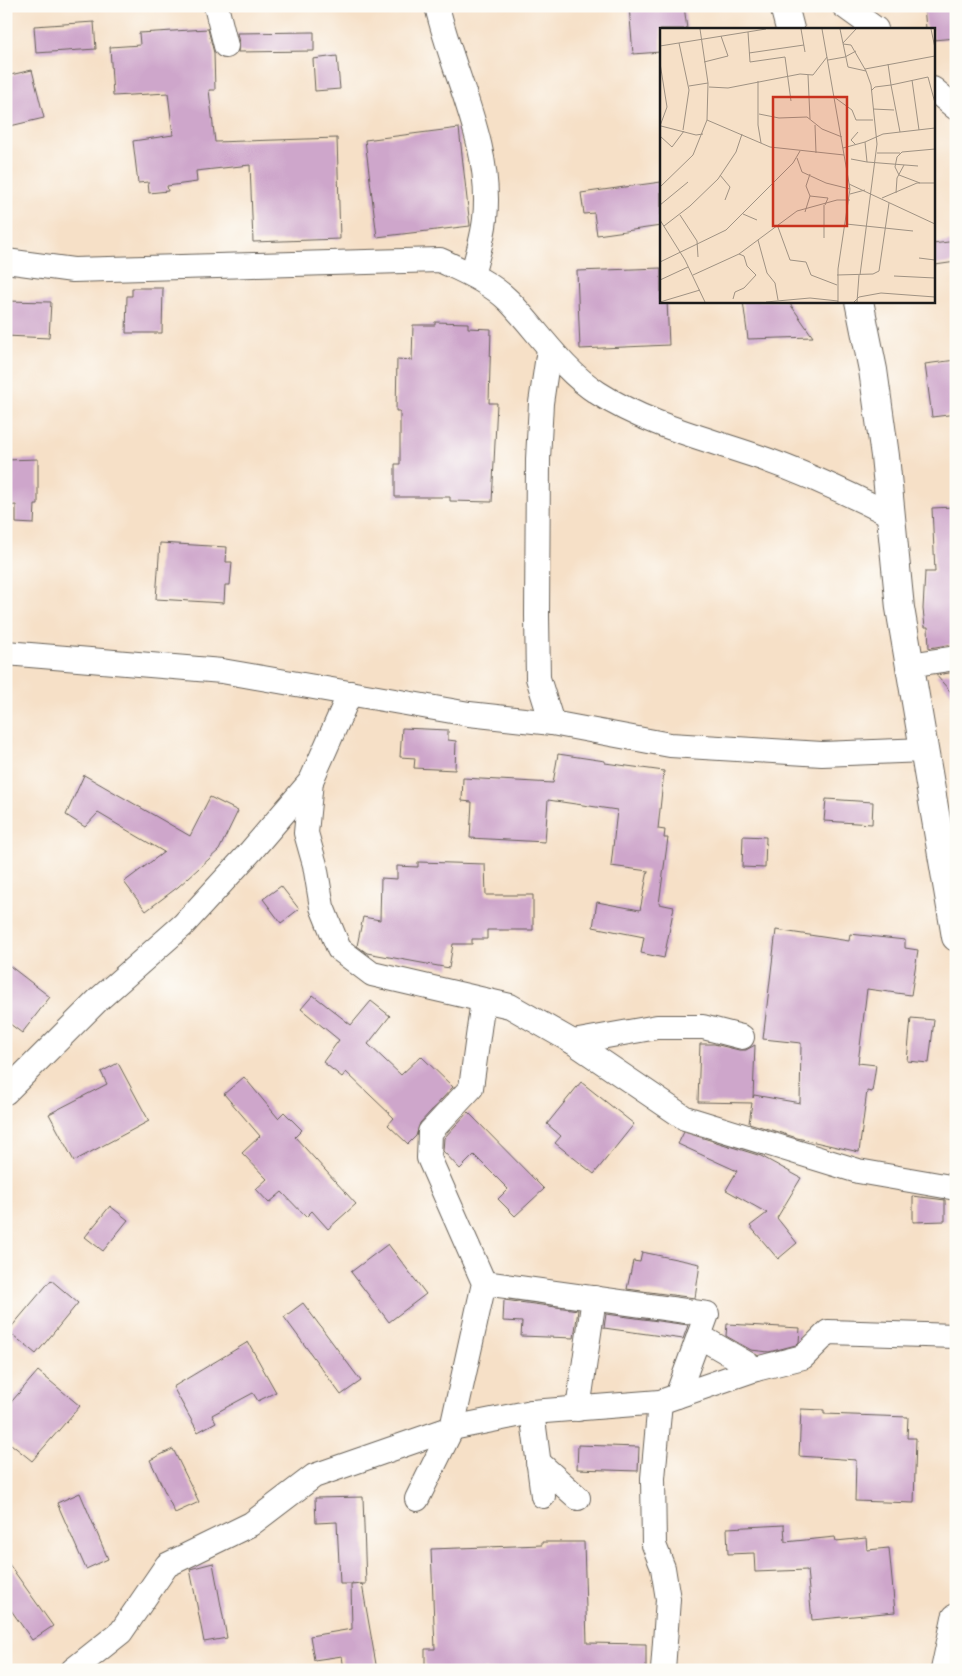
<svg xmlns="http://www.w3.org/2000/svg" width="962" height="1676" font-family="'Patrick Hand',sans-serif">
<rect width="100%" height="100%" fill="#fdfcf7"/>
<filter id="ink" filterUnits="userSpaceOnUse"><feTurbulence type="fractalNoise" baseFrequency=".02" numOctaves="2"/><feDisplacementMap in="SourceGraphic" scale="10" xChannelSelector="R" yChannelSelector="G"/><feConvolveMatrix kernelMatrix="1 2 1 2 8 2 1 2 1" color-interpolation-filters="sRGB"/></filter>
<filter id="wash" filterUnits="userSpaceOnUse"><feTurbulence type="fractalNoise" baseFrequency=".0096" numOctaves="4" result="noise"/><feDisplacementMap in="SourceGraphic" scale="20" xChannelSelector="R" yChannelSelector="G"/><feGaussianBlur stdDeviation="1.12" result="paint"/><feColorMatrix in="noise" values="0 0 0 0 0 0 0 0 0 0 0 0 0 0 0 0 0 1.4 0 .05"/><feComposite in="paint" operator="in"/></filter>
<g filter="url(#wash)">
<rect width="100%" height="100%" fill="#f6e0c7"/>
<g id="blocks">
<!-- building -->
<g fill="#cea6cb">
<path d="M629 6H684L687 29H661V52L633 54Z"/>
<path d="M924 6H956V38L933 40V29H926Z"/>
<path d="M94 22 96 49 36 53 34 26Z"/>
<path d="M208 29 214 53 215 90H209L215 142 337 138 340 239 253 242 250 165 196 171 197 182 167 186 168 191 149 193 148 182 138 183 133 141 173 135 168 93 113 96 110 47 140 45 139 33Z"/>
<path d="M314 32V51L238 52 239 43 237 33Z"/>
<path d="M337 56 340 89 315 91 313 59Z"/>
<path d="M32 70 44 118 6 127V76Z"/>
<path d="M459 128 470 226 377 237 365 140Z"/>
<path d="M661 182V226L597 235 594 213 584 214 581 193Z"/>
<path d="M956 241V262L935 265 933 244Z"/>
<path d="M661 268V301H667L669 345 580 349 577 271Z"/>
<path d="M132 288H163L162 333H126L127 296H132Z"/>
<path d="M6 301 51 302 49 338 6 336Z"/>
<path d="M743 301H788L813 337 748 339Z"/>
<path d="M435 322 468 323V328L491 329 489 403H497L492 502 450 501V497H395V464H400V411H396L397 359 412 360 413 325H435Z"/>
<path d="M956 360V414L932 417 925 364Z"/>
<path d="M38 459V505H35L34 524 16 523V505L6 506V460Z"/>
<path d="M954 507 956 634H953L954 644 929 648 928 627H925L923 609 925 572H935L932 508Z"/>
<path d="M160 543 227 547 226 562H232L230 585H225L224 603 156 599Z"/>
<path d="M956 672V698L936 675Z"/>
<path d="M402 728 448 730V740L456 741 455 770 414 768 415 758 400 757Z"/>
<path d="M558 754 605 761V763L664 771 658 829 665 830 664 838H668L659 904 674 907 664 958 641 953 644 937 593 927 597 902 640 910 648 871 611 866 617 810 548 800 545 842 470 838 472 802 462 801 463 778 553 783Z"/>
<path d="M84 775 190 836 210 797 238 811 219 850 178 887 146 911 124 882 164 852 98 813 85 827 66 815Z"/>
<path d="M826 799 873 802 872 824 824 821Z"/>
<path d="M743 836 766 837 765 868 742 867Z"/>
<path d="M418 862 485 864 486 895H533V930H487V939H472V944H453L449 968 367 953 357 946 363 917 380 920 381 878 397 879V866L418 867Z"/>
<path d="M281 886 299 909 281 923 263 899Z"/>
<path d="M776 930 849 941 850 934 905 940V948L918 950 911 995 867 989 858 1063 876 1065 872 1092 867 1091 859 1152 797 1138 749 1123 752 1103 698 1102 700 1044H714L739 1050H746L755 1045 753 1098 754 1095 800 1103 801 1043 763 1039Z"/>
<path d="M6 963 50 997 22 1033 6 1021Z"/>
<path d="M313 995 351 1025 371 1001 390 1016 368 1044 401 1075 421 1056 453 1087 420 1123 416 1136 408 1144 388 1125 394 1118 346 1072 342 1077 323 1062 339 1040 301 1009Z"/>
<path d="M911 1018 934 1020 929 1063 907 1061Z"/>
<path d="M118 1063 149 1121 74 1161 49 1114 107 1084 101 1072Z"/>
<path d="M244 1077 278 1118 284 1112 302 1130 295 1137 356 1204 328 1229 312 1211 306 1217 282 1192 269 1203 256 1189 267 1179 242 1153 260 1136 224 1094Z"/>
<path d="M581 1082 634 1124 594 1174 555 1143 561 1136 547 1124Z"/>
<path d="M468 1112 544 1189 515 1216 498 1199 508 1189 474 1155 460 1169 443 1151 444 1138Z"/>
<path d="M684 1132 761 1156 801 1178 777 1218 797 1243 778 1259 750 1226 767 1213 726 1190 737 1171 678 1144Z"/>
<path d="M913 1196 945 1200V1221L913 1222Z"/>
<path d="M110 1206 128 1220 103 1251 85 1237Z"/>
<path d="M388 1244 426 1294 389 1322 351 1272Z"/>
<path d="M642 1252 700 1264 695 1298 627 1289 633 1261 640 1262Z"/>
<path d="M51 1280 78 1303 36 1354 8 1331Z"/>
<path d="M504 1300 578 1310 574 1338 521 1336 522 1322 503 1321Z"/>
<path d="M303 1303 361 1381 341 1395 284 1317Z"/>
<path d="M606 1314 688 1325 683 1339 604 1328Z"/>
<path d="M727 1324 800 1328 799 1342 796 1345 769 1352 751 1350 726 1336Z"/>
<path d="M248 1342 276 1392 258 1401 253 1393 212 1415 216 1422 198 1432 173 1387Z"/>
<path d="M38 1371 80 1406 32 1461 6 1440V1408Z"/>
<path d="M801 1409 824 1410V1414L908 1417 907 1438H916L914 1503 855 1501 856 1460 799 1456Z"/>
<path d="M578 1445 639 1447 638 1471 577 1469Z"/>
<path d="M173 1449 199 1502 175 1513 150 1460Z"/>
<path d="M80 1493 108 1559 86 1569 57 1503Z"/>
<path d="M363 1497 366 1584H340L337 1522 316 1523 315 1498Z"/>
<path d="M784 1525 785 1542 835 1537 836 1541 866 1538 867 1550 889 1548 895 1612 812 1620 807 1570 755 1572 754 1553 728 1554 727 1528Z"/>
<path d="M542 1542H584L587 1643 646 1644V1670H425V1649H435L431 1549 542 1545Z"/>
<path d="M6 1560 53 1626 32 1640 6 1603Z"/>
<path d="M213 1563 227 1638 204 1642 190 1569Z"/>
<path d="M362 1584 377 1670H344L342 1656 314 1660 310 1636 352 1629 351 1585Z"/>
</g>
</g>
</g>
<g filter="url(#ink)">
<use href="#blocks" fill-opacity="0" stroke="#686158" stroke-width="1"/>
<g fill="none" stroke-linecap="round" stroke-linejoin="round">
<defs>
<g id="street">
<path d="M216 6 226 46"/>
<path d="M437 6C453 76 493 145 485 219 483 238 477 257 472 275"/>
<path d="M844 6 876 29"/>
<path d="M933 89 956 108"/>
<path d="M6 261 73 270 440 260C463 271 490 282 509 301 538 331 562 370 598 393 646 424 700 437 753 455 800 471 846 492 889 514"/>
<path d="M549 349 541 403 538 459 537 616 538 678 552 723"/>
<path d="M6 653 222 671 469 714 552 723 670 745 822 754 925 750"/>
<path d="M909 665 956 658"/>
<path d="M311 781 306 833 315 865 322 907 339 949 372 974 510 1006 573 1042 685 1118 858 1171 956 1188"/>
<path d="M573 1042 657 1027H703L742 1037"/>
<path d="M6 1092 98 1000 183 925 251 851 311 781 350 693"/>
<path d="M484 1283 707 1314 677 1396"/>
<path d="M699 1336 756 1369"/>
<path d="M660 1402 653 1478 654 1545 663 1568 668 1599 663 1670"/>
<path d="M578 1409 594 1298"/>
<path d="M532 1412 543 1496"/>
<path d="M538 1462 578 1498"/>
<path d="M417 1499 452 1428 484 1283 429 1158 430 1132 471 1088 483 1000"/>
<path d="M73 1670 121 1632 167 1565 251 1524 314 1476 452 1428 532 1412 660 1402 756 1369 803 1357 828 1332 956 1336"/>
</g>
<g id="secondary">
<path d="M784 6 790 29"/>
<path d="M859 301 873 370 885 456 900 608 956 937"/>
<path d="M945 1670 956 1618"/>
</g>
</defs>
<!-- street casing -->
<use href="#street" stroke="#686158" stroke-width="26"/>
<!-- secondary casing -->
<use href="#secondary" stroke="#686158" stroke-width="30"/>
<!-- street -->
<use href="#street" stroke="#fff" stroke-width="24"/>
<!-- secondary -->
<use href="#secondary" stroke="#fff" stroke-width="28"/>
</g>
</g>
<!-- overview -->
<g transform="translate(660 28)">
<rect width="275" height="275" fill="#f6e0c7"/>
<path fill="none" stroke="#9f9283" stroke-width="1" d="M141 1 145 24M162 1 190 161 178 241V274M180 1 188 39 206 43M271 1 275 20M88 4 90 34 125 29 131 73M19 15 29 62 23 102M183 15 196 1M183 16 191 17 206 43 211 57 217 116 200 247M0 18 106 1M89 25 144 17M168 32 185 29 196 23M44 34 68 28 61 8M0 35 7 79 0 98M205 41 275 28M148 47 150 91M252 52 259 102M98 53V97L101 115M29 58 48 55M49 59 68 60 140 46 153 47 167 29M211 63 215 59 231 57 228 36M174 69 192 82 196 92H213M213 81 234 82M99 86 119 90 147 89 162 101 182 109M47 92 110 119 184 127M155 97 156 125M1 98 36 107 43 106M240 104 231 57 268 49 275 75M0 108 12 119 24 103M196 117 191 112 198 104M183 120 205 114M217 125H240M137 130 142 144 166 155 190 161M191 131 207 134M258 138 207 134 205 114 223 106 275 100M60 147 70 159 65 172M260 155 239 147 235 139 237 129 242 124 275 121M189 156 275 196M0 159 33 127 47 92 48 55 40 1M236 165 237 150 244 137M190 166 205 162M150 168 168 170 165 177M222 170 257 155H275M0 177 28 154M145 184 150 168 146 158 150 146M83 186 97 192M20 187 37 213 38 229M0 192 25 232 45 274M186 196 253 203M4 198 30 178 58 151 76 124 82 106M118 199 130 232 146 234 151 247 177 257M164 210V177M98 212 107 245 115 255 118 272M259 230 275 232M0 234 66 202 133 135 140 123M33 247 79 226 137 183 177 172H190M177 247 213 246 219 243 229 175M234 248 275 250M0 252 28 239M73 271 75 264 84 260 96 247 87 238 84 228 79 226M0 274 40 262M106 274 150 270 178 273M194 274 199 269 221 265 275 269M197 274 199 247"/>
<path fill="#c8321e" fill-opacity="0.15" stroke="#c8321e" stroke-width="2.5" d="M113 69H187V198H113Z"/>
<rect width="275" height="275" fill="none" stroke="#1c1c1c" stroke-width="2.5"/>
</g>
<!-- margin -->
<rect width="962" height="1676" fill="none" stroke="#fdfcf7" stroke-width="25"/>
</svg>
